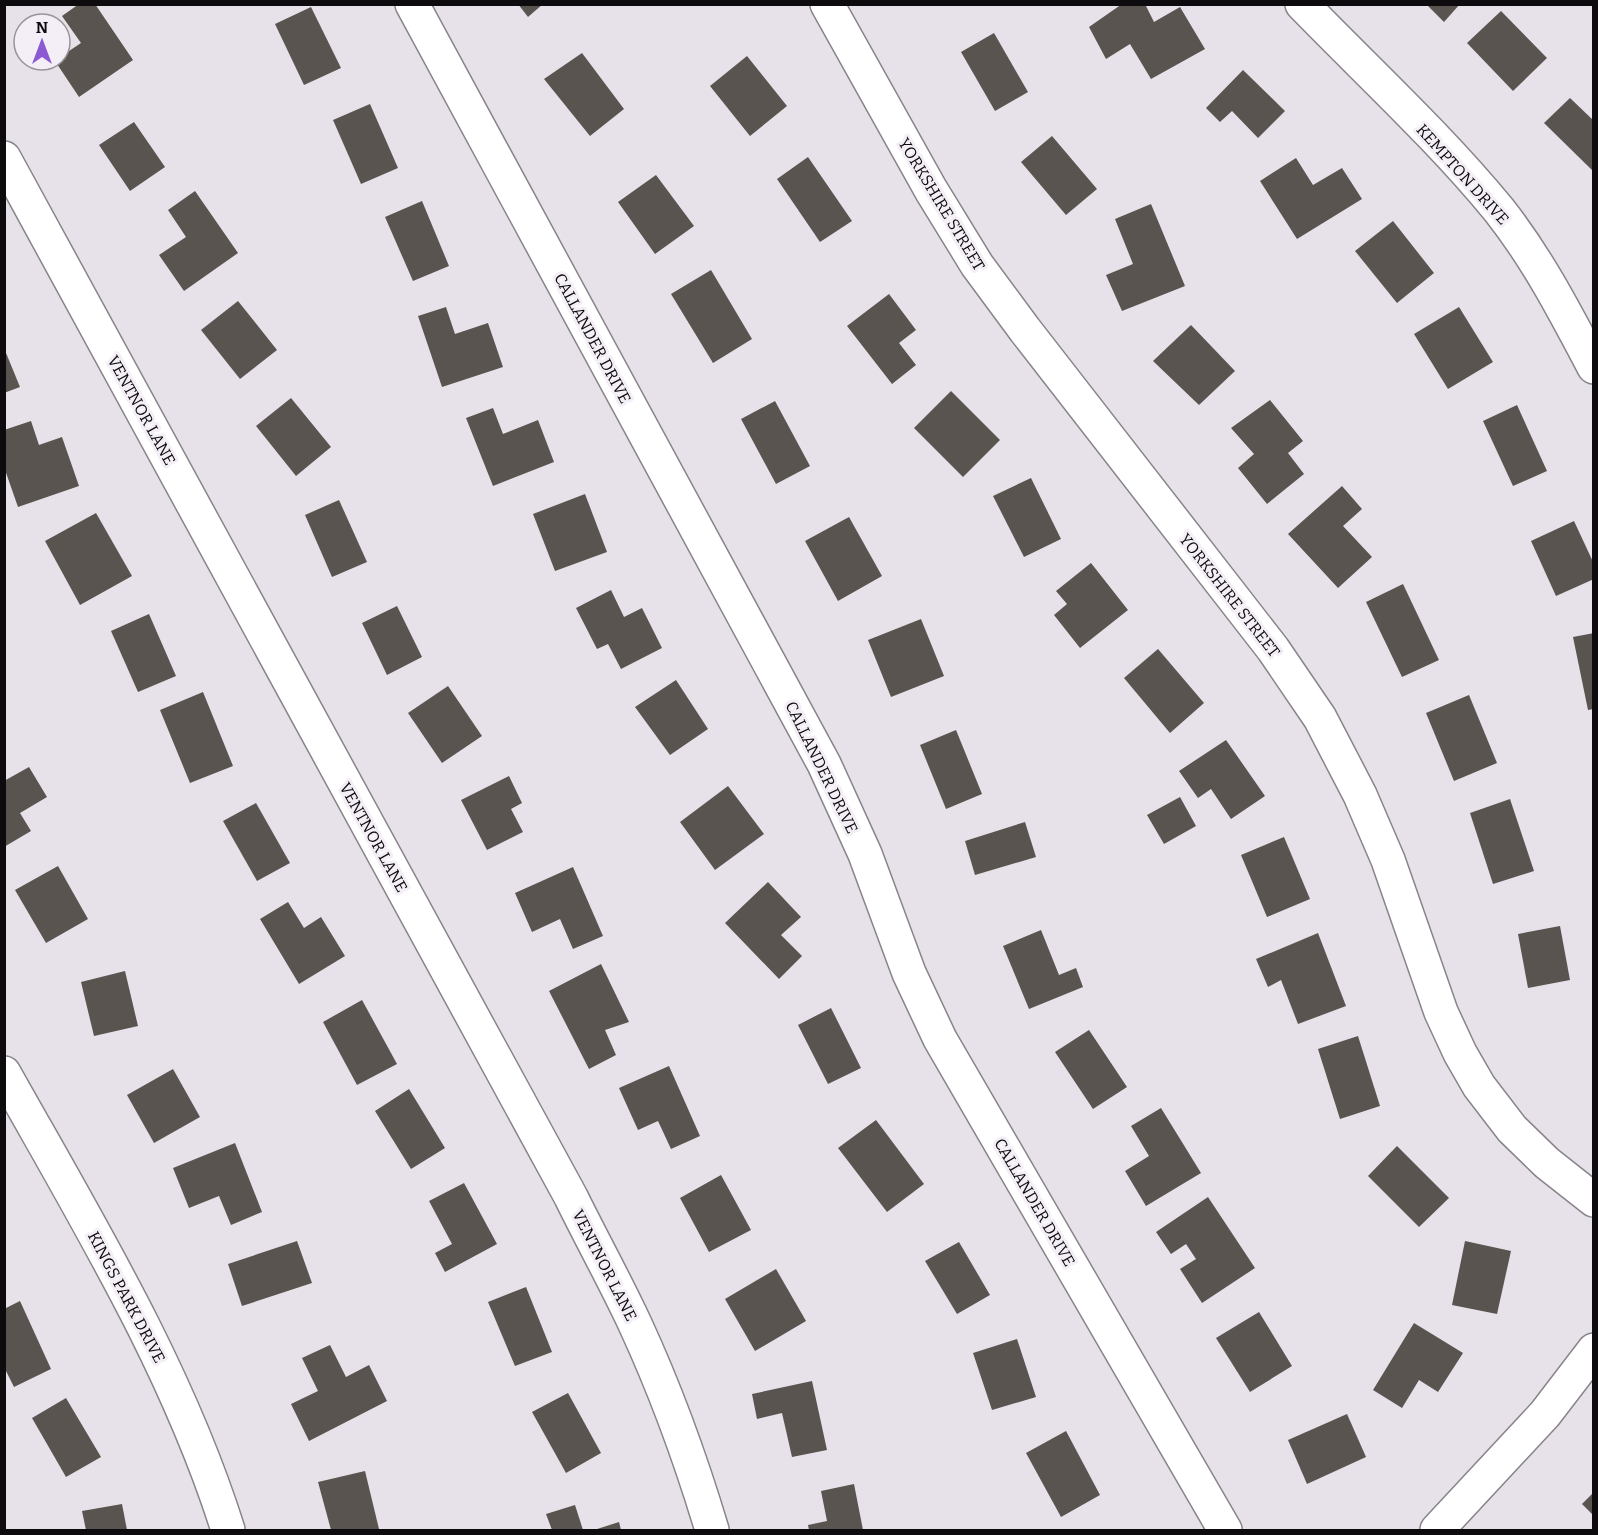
<svg xmlns="http://www.w3.org/2000/svg" width="1598" height="1535" font-family="Bitter,serif">
<rect width="100%" height="100%" fill="#e7e2e9"/>
<!-- building -->
<g fill="#59544f">
<path d="M79 4H95L133 60 79 97 55 61 60 60V57L81 43 62 16Z"/>
<path d="M518 4H543L528 17Z"/>
<path d="M1122 4H1145L1154 22 1180 7 1205 49 1151 79 1130 44 1106 59 1089 27Z"/>
<path d="M1426 4H1460L1444 22Z"/>
<path d="M311 7 341 68 304 85 275 24Z"/>
<path d="M1501 11 1547 58 1513 91 1467 43Z"/>
<path d="M994 33 1028 92 995 111 961 52Z"/>
<path d="M582 53 624 109 590 136 544 79Z"/>
<path d="M747 56 787 106 750 136 710 86Z"/>
<path d="M1243 70 1285 111 1258 138 1232 111 1220 122 1206 108Z"/>
<path d="M1570 98 1594 121V172L1544 123Z"/>
<path d="M370 104 398 168 361 184 333 120Z"/>
<path d="M134 122 165 167 130 191 99 145Z"/>
<path d="M1052 136 1097 189 1066 215 1021 162Z"/>
<path d="M808 157 852 221 820 242 777 179Z"/>
<path d="M1296 158 1313 185 1342 168 1362 199 1297 239 1260 181Z"/>
<path d="M656 175 694 226 655 254 618 202Z"/>
<path d="M195 191 238 253 184 291 159 255 186 237 168 210Z"/>
<path d="M422 201 449 266 413 281 385 217Z"/>
<path d="M1151 204 1185 286 1122 311 1106 275 1133 264 1115 219Z"/>
<path d="M1393 221 1434 273 1397 303 1355 251Z"/>
<path d="M711 270 752 339 713 363 671 294Z"/>
<path d="M889 294 916 330 899 343 916 365 892 384 847 326Z"/>
<path d="M238 301 277 350 240 379 201 330Z"/>
<path d="M446 307 455 334 488 323 503 367 442 387 418 316Z"/>
<path d="M1459 307 1493 362 1448 389 1414 334Z"/>
<path d="M1191 325 1235 371 1199 405 1153 361Z"/>
<path d="M4 348 20 387 4 393Z"/>
<path d="M951 391 1000 440 963 477 914 428Z"/>
<path d="M291 398 331 447 296 476 256 426Z"/>
<path d="M1270 400 1303 441 1288 453 1304 474 1267 504 1238 468 1254 454 1231 428Z"/>
<path d="M775 401 810 466 776 484 741 419Z"/>
<path d="M1517 405 1547 471 1513 486 1483 421Z"/>
<path d="M493 408 503 434 538 420 554 462 493 486 466 418Z"/>
<path d="M31 421 39 445 62 437 79 486 18 507 4 467V430Z"/>
<path d="M1031 478 1061 539 1024 557 993 496Z"/>
<path d="M1342 486 1362 509 1343 526 1372 557 1338 588 1288 534Z"/>
<path d="M585 494 607 552 555 571 533 514Z"/>
<path d="M339 500 367 562 332 577 305 515Z"/>
<path d="M96 513 132 576 80 605 45 541Z"/>
<path d="M849 517 882 576 838 601 805 541Z"/>
<path d="M1574 521 1594 564V579L1556 596 1531 541Z"/>
<path d="M1091 563 1128 610 1080 648 1054 615 1067 604 1056 591Z"/>
<path d="M1403 584 1439 660 1402 677 1366 602Z"/>
<path d="M611 590 624 617 642 608 662 648 621 669 608 644 597 649 576 608Z"/>
<path d="M397 606 422 657 387 675 362 623Z"/>
<path d="M149 614 176 676 138 692 111 631Z"/>
<path d="M921 619 944 676 891 697 868 640Z"/>
<path d="M1594 633V709L1588 710 1573 637Z"/>
<path d="M1158 649 1204 703 1170 733 1124 678Z"/>
<path d="M676 680 708 729 670 755 635 707Z"/>
<path d="M448 686 482 736 442 763 408 713Z"/>
<path d="M203 692 233 766 190 783 160 710Z"/>
<path d="M1469 695 1497 763 1454 781 1426 713Z"/>
<path d="M956 730 982 794 946 809 920 745Z"/>
<path d="M1226 740 1265 796 1231 819 1211 789 1198 798 1179 771Z"/>
<path d="M29 767 47 797 20 813 31 831 4 847V781Z"/>
<path d="M509 776 522 803 511 809 523 832 487 850 461 800Z"/>
<path d="M728 786 764 834 715 870 680 822Z"/>
<path d="M1180 797 1196 826 1164 844 1147 815Z"/>
<path d="M1510 799 1534 871 1493 884 1470 813Z"/>
<path d="M256 803 290 863 257 881 223 821Z"/>
<path d="M1025 822 1036 857 975 875 965 841Z"/>
<path d="M1284 837 1310 899 1267 917 1241 855Z"/>
<path d="M58 866 88 919 46 943 15 890Z"/>
<path d="M573 867 603 936 573 949 560 919 532 932 515 893Z"/>
<path d="M768 882 801 917 781 935 802 956 779 979 725 923Z"/>
<path d="M288 902 304 928 321 917 345 956 299 984 260 919Z"/>
<path d="M1560 926 1570 980 1528 988 1518 934Z"/>
<path d="M1041 930 1059 975 1076 968 1083 987 1029 1009 1003 946Z"/>
<path d="M1318 933 1346 1006 1298 1024 1281 980 1268 987 1256 959Z"/>
<path d="M601 964 629 1022 605 1030 616 1055 589 1069 549 991Z"/>
<path d="M125 971 138 1026 94 1036 81 982Z"/>
<path d="M362 1000 397 1064 357 1085 323 1022Z"/>
<path d="M831 1008 861 1068 828 1084 798 1025Z"/>
<path d="M1089 1030 1127 1087 1093 1109 1055 1052Z"/>
<path d="M1358 1036 1380 1106 1340 1119 1318 1049Z"/>
<path d="M669 1066 700 1136 671 1149 658 1121 638 1130 619 1088Z"/>
<path d="M173 1069 200 1117 154 1143 127 1095Z"/>
<path d="M409 1089 445 1148 411 1169 375 1111Z"/>
<path d="M1161 1108 1201 1173 1146 1206 1125 1171 1149 1156 1131 1126Z"/>
<path d="M876 1120 924 1184 887 1212 838 1148Z"/>
<path d="M235 1143 262 1212 231 1225 219 1196 189 1208 173 1168Z"/>
<path d="M1397 1146 1449 1198 1419 1227 1368 1176Z"/>
<path d="M721 1175 751 1230 709 1252 680 1198Z"/>
<path d="M464 1183 497 1244 445 1272 435 1253 452 1244 429 1201Z"/>
<path d="M1208 1197 1255 1268 1202 1303 1180 1269 1196 1259 1186 1244 1171 1254 1156 1232Z"/>
<path d="M297 1241 312 1283 242 1306 228 1264Z"/>
<path d="M1465 1241 1511 1251 1497 1314 1452 1305Z"/>
<path d="M959 1242 990 1295 957 1314 925 1261Z"/>
<path d="M776 1269 806 1321 755 1351 725 1299Z"/>
<path d="M526 1287 552 1352 515 1366 488 1302Z"/>
<path d="M20 1301 51 1369 14 1387 4 1367V1309Z"/>
<path d="M1259 1312 1292 1366 1250 1392 1216 1338Z"/>
<path d="M1414 1323 1463 1353 1438 1392 1419 1380 1402 1408 1373 1390Z"/>
<path d="M1017 1339 1036 1397 992 1410 973 1353Z"/>
<path d="M330 1345 346 1377 369 1365 387 1401 309 1441 291 1404 318 1391 302 1358Z"/>
<path d="M812 1381 827 1450 792 1457 782 1413 757 1419 752 1394Z"/>
<path d="M568 1393 601 1453 566 1473 532 1412Z"/>
<path d="M66 1398 101 1457 66 1477 32 1418Z"/>
<path d="M1347 1414 1366 1457 1307 1484 1288 1440Z"/>
<path d="M1066 1431 1100 1495 1061 1517 1026 1453Z"/>
<path d="M365 1471 379 1529 331 1530 318 1482Z"/>
<path d="M854 1484 863 1530H809L808 1525 827 1521 821 1491Z"/>
<path d="M1594 1492V1516L1582 1504Z"/>
<path d="M122 1504 127 1530H86L82 1511Z"/>
<path d="M575 1505 583 1530H552L546 1514Z"/>
<path d="M619 1522 621 1530H594Z"/>
</g>
<g fill="none" stroke-linecap="round" stroke-linejoin="round">
<defs>
<g id="minor">
<path d="M412 4 824 764 865 854 909 973 940 1039 1225 1530"/>
<path d="M827 4 931 190 977 265 1025 330 1273 649 1320 718 1360 795 1388 860 1441 1012 1460 1053 1479 1086 1512 1129 1547 1163 1594 1200"/>
<path d="M1302 4C1368 72 1439 137 1499 210 1537 258 1565 312 1594 367"/>
<path d="M4 158 571 1197C592 1240 615 1281 635 1324 666 1391 691 1460 712 1530"/>
<path d="M4 1073C87 1221 177 1368 228 1530"/>
<path d="M1437 1530 1545 1414 1594 1350"/>
</g>
</defs>
<!-- minor casing -->
<use href="#minor" stroke="#88848a" stroke-width="36"/>
<!-- minor -->
<use href="#minor" stroke="#fff" stroke-width="33"/>
</g>
<g text-anchor="middle" stroke-width="6" stroke-linejoin="round" paint-order="stroke">
<!-- street labels -->
<g font-size="16" fill="#0d0b0e" stroke="#f4eff6">
<text transform="translate(1463 174) rotate(48)" y="6">KEMPTON DRIVE</text>
<text transform="translate(942 204) rotate(59)" y="6">YORKSHIRE STREET</text>
<text transform="translate(593 338) rotate(62)" y="6">CALLANDER DRIVE</text>
<text transform="translate(142 410) rotate(61)" y="6">VENTNOR LANE</text>
<text transform="translate(1230 595) rotate(52)" y="6">YORKSHIRE STREET</text>
<text transform="translate(822 767) rotate(64)" y="6">CALLANDER DRIVE</text>
<text transform="translate(374 837) rotate(61)" y="6">VENTNOR LANE</text>
<text transform="translate(1035 1202) rotate(60)" y="6">CALLANDER DRIVE</text>
<text transform="translate(605 1265) rotate(63)" y="6">VENTNOR LANE</text>
<text transform="translate(127 1297) rotate(62)" y="6">KINGS PARK DRIVE</text>
</g>
</g>
<!-- border -->
<rect width="1598" height="1535" fill="none" stroke="#0d0b0e" stroke-width="12"/>
<!-- north arrow -->
<g transform="translate(42 42)"><circle r="28" fill="#f4eff6" stroke="#989499" stroke-width="1.5"/>
<path d="M0-4.5L10 22L0 15L-10 22Z" fill="#8b59d2"/>
<text y="-9" font-size="16" font-weight="bold" text-anchor="middle" fill="#0d0b0e">N</text>
</g>
</svg>
